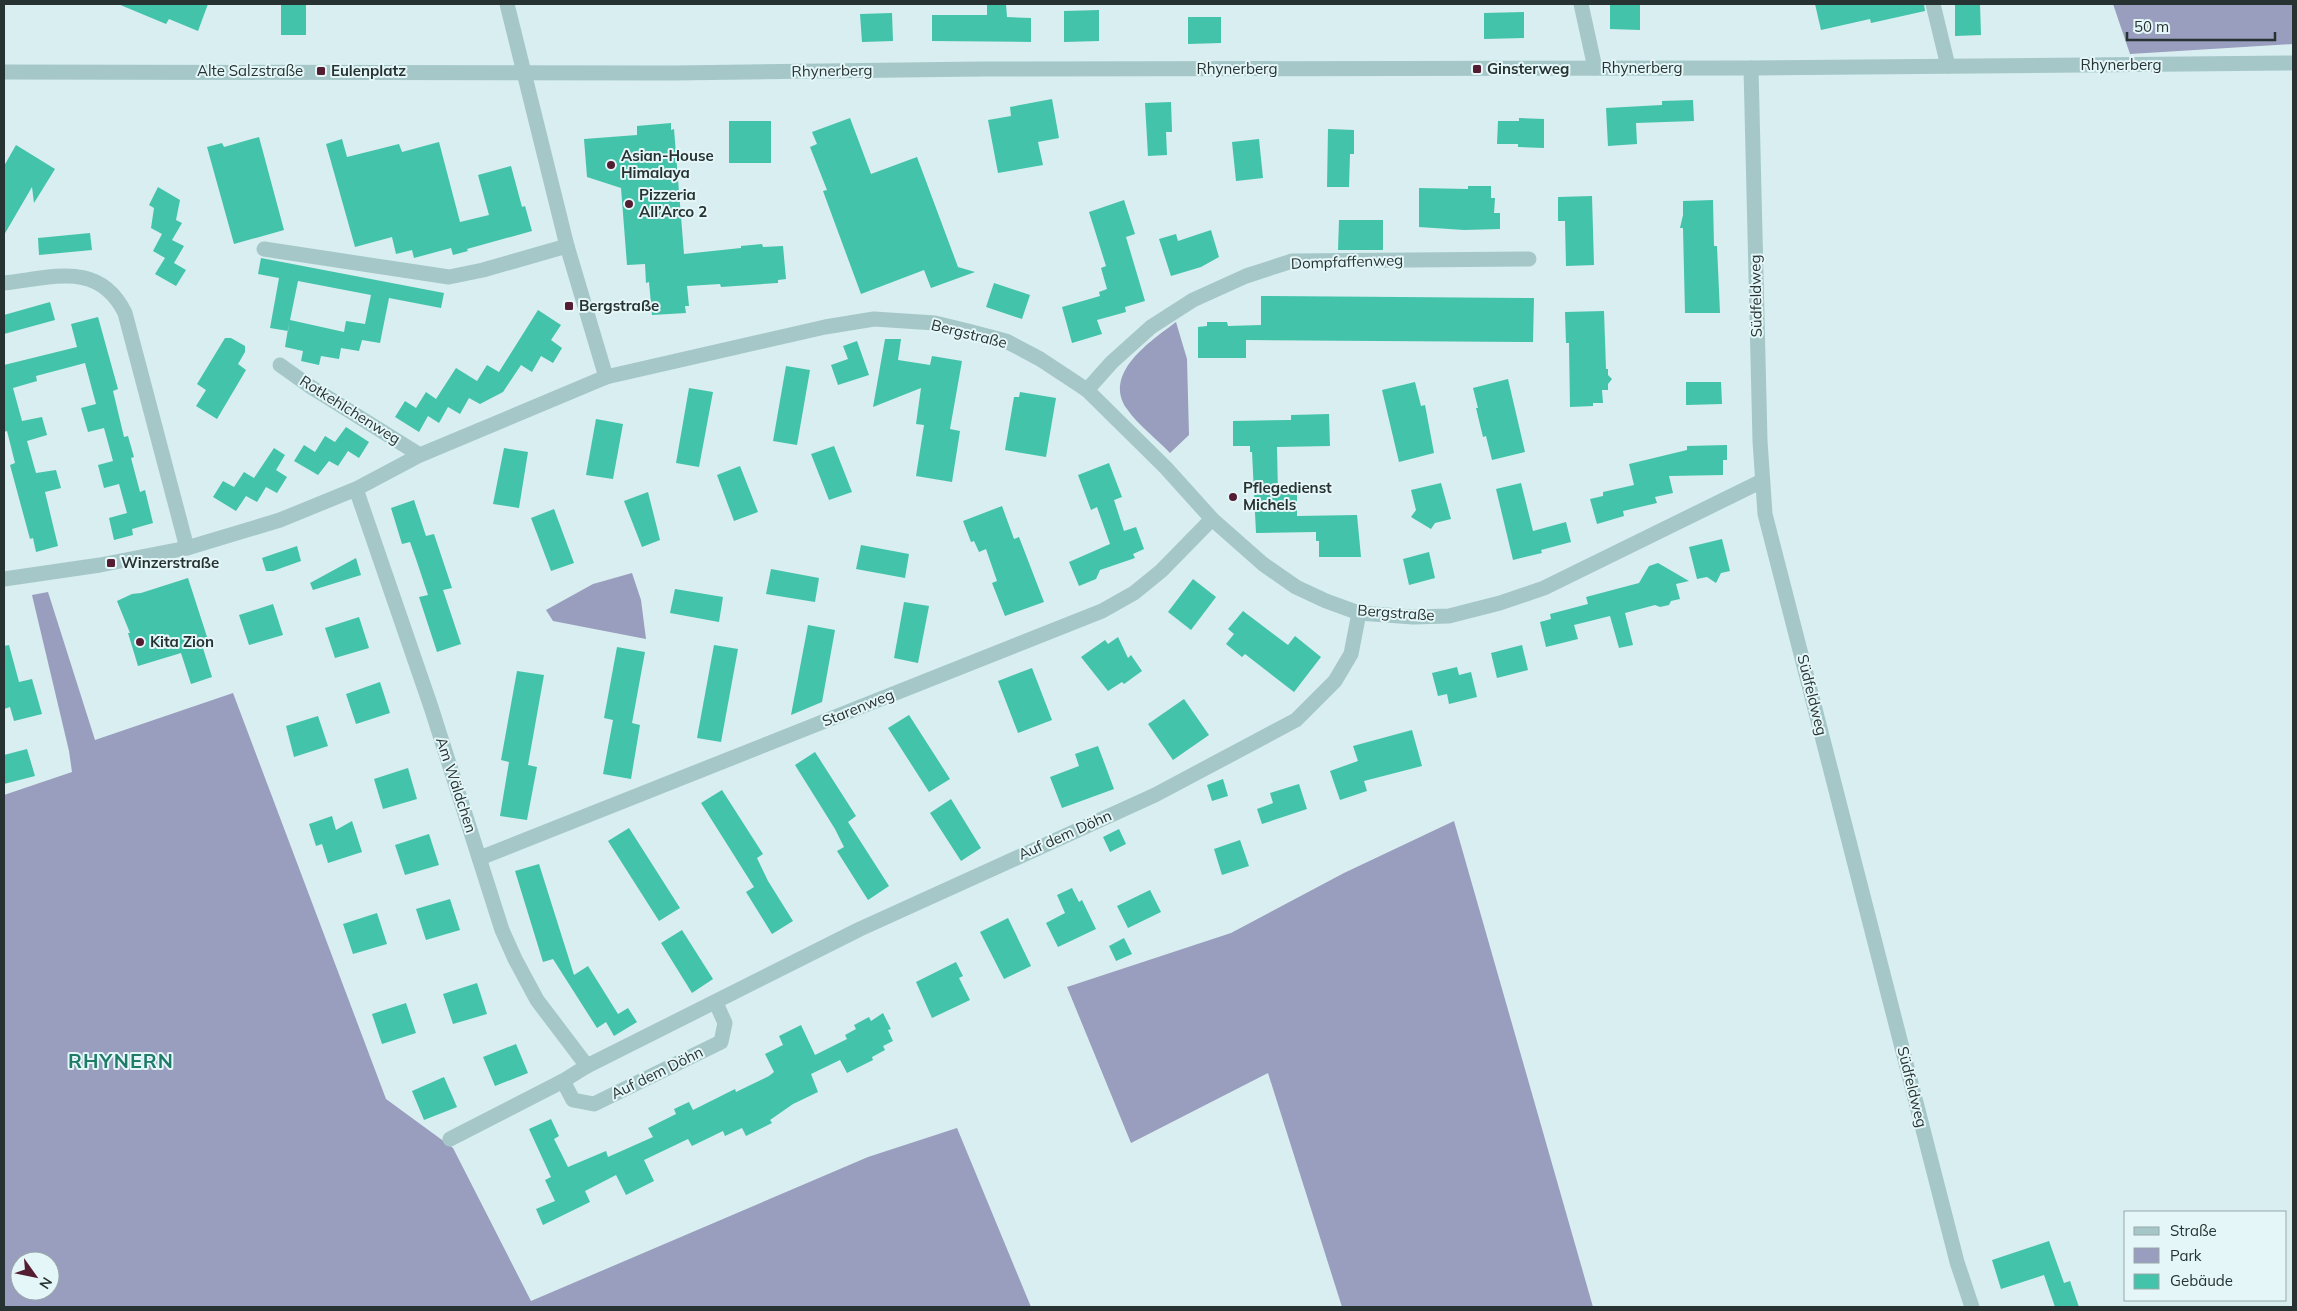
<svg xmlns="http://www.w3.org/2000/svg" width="2297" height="1311" font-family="Mulish,sans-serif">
<rect width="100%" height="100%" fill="#d8eef0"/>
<!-- green -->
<g fill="#999dbe" fill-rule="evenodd">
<path d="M2113 4H2293V44L2130 54Z"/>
<path d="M1176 322 1187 359 1189 435 1170 453C1157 439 1138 425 1127 409 1102 373 1151 341 1176 322Z"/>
<path d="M632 573 641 600 646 639 553 621 546 610 593 584Z"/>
<path d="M48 592 95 740 233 693 386 1099 453 1148 531 1301 868 1157 957 1128 1031 1307H4V795L72 772 69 751 32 595ZM20 1261H50V1291H20Z"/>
<path d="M1454 821 1593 1307H1342L1268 1073 1131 1143 1067 987 1231 933 1344 873Z"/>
</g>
<!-- building -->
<g fill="#43c3aa" fill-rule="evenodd">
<path d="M118 4H208L198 31 169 19 166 24Z"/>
<rect x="281" y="4" width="25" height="31"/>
<path d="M987 4H1006L1007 17 1031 18V42L932 41V15H987Z"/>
<path d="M1815 4H1924L1925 11 1871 23 1870 19 1821 30Z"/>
<path d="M1955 4H1980L1981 35 1955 36Z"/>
<path d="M1610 5H1640V30L1610 29Z"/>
<path d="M1099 10V41L1064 42V11Z"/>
<path d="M1524 12V38L1484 39V13Z"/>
<path d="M892 13 893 41 862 42 860 14Z"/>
<path d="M1188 17H1221V43L1188 44Z"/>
<path d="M1052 99 1059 138 1038 142 1043 165 998 173 988 120 1011 116 1010 107Z"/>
<path d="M1693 100 1694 121 1636 123 1637 144 1608 146 1606 108 1662 105V101Z"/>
<path d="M1171 102 1172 132H1166L1167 155 1148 156 1145 103Z"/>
<path d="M850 118 871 174 917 157 958 267 975 272 931 288 924 270 861 294 823 191 827 190 810 147 817 144 812 132Z"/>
<path d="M1519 118 1544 119V148L1518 147V144H1497L1498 121H1519Z"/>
<rect x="729" y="121" width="42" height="42"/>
<path d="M671 123V130L674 129 684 254 741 248V246L762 244 763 247 783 246 786 279 778 280V283L721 287 720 284 687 286 689 306H685L686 313 652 315 649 282 646 283 645 264 627 265 621 188 587 177 584 139 637 135V126Z"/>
<path d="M1328 129 1354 130V154H1350L1349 187H1327Z"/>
<path d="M259 137 284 230 234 244 207 147 222 143 224 147Z"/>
<path d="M342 139 347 157 399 144 402 152 439 142 460 222 489 215 478 175 511 166 522 207 525 206 532 231 467 249 468 251 453 255 451 248 414 258 412 250 396 254 392 237 355 247 326 144Z"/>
<path d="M1259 139 1263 178 1236 181 1232 142Z"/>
<path d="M16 145 55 169 34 203 32 187 4 235V166Z"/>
<path d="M1468 186H1491V198H1495L1494 213H1500V229L1464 230 1419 227V188L1468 189Z"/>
<path d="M158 187 180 200 176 220 182 223 172 240 184 246 174 263 186 270 176 286 155 274 165 258 153 251 162 234 151 228 154 208 149 205Z"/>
<path d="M1592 196 1594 265 1566 266 1565 221H1558V197Z"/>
<path d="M1124 200 1135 234 1126 237 1145 301 1125 307 1126 312 1097 320 1102 334 1072 343 1062 307 1100 296 1099 292 1107 289 1101 268 1106 266 1089 212Z"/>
<path d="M1713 200 1714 246H1717L1720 313H1685L1683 228H1680L1683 215V201Z"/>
<path d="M1339 220H1383V250H1338Z"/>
<path d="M1211 230 1219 257 1201 267 1171 276 1159 239 1176 234 1178 241Z"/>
<path d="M90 233 92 250 39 255 38 238Z"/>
<path d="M261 258 444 293 441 308 389 298 380 343 362 340 359 351 341 348 339 359 321 356 319 365 301 361 303 351 285 347 289 323 288 331 270 328 279 278 258 274ZM298 281 371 295 365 324 346 321 344 332 290 320Z"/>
<path d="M994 283 1030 295 1022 319 986 307Z"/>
<path d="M1261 296 1534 298 1533 342 1246 340V358H1198V327L1207 326V322H1227L1228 326 1261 325Z"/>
<path d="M50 302 55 320 4 334V315Z"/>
<path d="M538 310 561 325 551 340 562 348 553 363 541 356 532 372 521 365 503 392 480 404 469 398 460 414 448 407 439 423 428 416 419 432 395 417 405 401 416 408 426 392 436 399 456 368 477 381 487 365 499 372Z"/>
<path d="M1604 311 1606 369H1608V375L1612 379 1608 384V390H1602L1603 403H1593V406L1570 407 1569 343H1566L1565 312Z"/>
<path d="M98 317 118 389 113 391 124 437 128 436 134 457 131 458 140 492 145 490 153 523 132 529 133 535 114 540 109 518 127 513 119 484 104 488 98 465 113 461 104 428 88 432 81 408 96 404 85 363 36 376 37 381 13 388 22 421 42 417 47 435 27 441 36 473 56 470 61 488 45 492 58 546 36 552 33 538 30 539 10 465 15 463 7 431 4 432V365L77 347 71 324Z"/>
<path d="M225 338H231L245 346V352L238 364 246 370 217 419 196 406 206 390 197 384Z"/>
<path d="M885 339H901L898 360 930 365 932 356 962 361 950 429 960 431 952 482 916 476 924 425 916 424 921 388 873 407Z"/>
<path d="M857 341 869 375 838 385 831 365 848 359 843 346Z"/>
<path d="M786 366 810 370 797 445 773 441Z"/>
<path d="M1508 379 1525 452 1492 460 1486 436 1483 437 1476 408H1478L1473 388Z"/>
<path d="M1415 382 1421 406 1425 405 1434 453 1399 462 1382 390Z"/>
<path d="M1686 382H1721L1722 404 1686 405Z"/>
<path d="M689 388 713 392 699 467 676 463Z"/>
<path d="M1020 392 1056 398 1046 457 1005 450 1014 397H1019Z"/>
<path d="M1329 414 1330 446 1277 447 1278 494H1297V516L1357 515 1361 557H1319V541H1316V532L1256 533 1252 452H1250V446H1233V421L1291 420V415Z"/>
<path d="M596 419 623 424 613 479 586 475Z"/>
<path d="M346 427 369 442 359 458 348 451 338 466 329 461 318 475 294 461 304 445 315 452 325 436 335 442Z"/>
<path d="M1727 445V460H1723V475L1669 476 1673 493 1655 497 1657 503 1623 511 1624 516 1597 524 1590 499 1603 496V492L1634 485 1629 464 1687 450V446Z"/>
<path d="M834 446 852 492 829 500 811 454Z"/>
<path d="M274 448 285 455 276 470 287 477 277 493 266 487 257 502 246 496 236 511 213 497 223 481 234 487 244 472 254 478Z"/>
<path d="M504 448 528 452 519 508 493 504Z"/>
<path d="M1109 463 1122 497 1114 500 1124 531 1136 527 1144 549 1133 554 1135 558 1100 570 1096 579 1079 586 1069 562 1110 544 1097 507 1091 510 1078 475Z"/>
<path d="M740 466 758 512 734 521 717 475Z"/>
<path d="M1441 483 1451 519 1435 523 1431 529 1411 517 1416 510 1411 490Z"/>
<path d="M1521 483 1533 531 1566 522 1571 542 1541 550 1542 553 1513 560 1496 489Z"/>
<path d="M648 492 660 540 642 547 624 501Z"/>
<path d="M414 500 426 536 434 534 452 588 443 590 461 644 437 652 419 597 428 595 416 559 410 542 402 544 391 508Z"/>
<path d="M1002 506 1014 539 1019 537 1044 602 1005 616 992 583 997 581 986 549 979 552 974 541 971 542 963 521Z"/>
<path d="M554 509 574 563 551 571 531 518Z"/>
<path d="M1722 539 1730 571 1721 573 1716 583 1707 577 1697 579 1689 547Z"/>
<path d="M861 545 909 554 905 578 856 569Z"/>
<path d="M297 546 301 561 273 571H266L262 558Z"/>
<path d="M1429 552 1435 578 1409 585 1403 559Z"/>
<path d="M356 558 361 575 313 590 310 583Z"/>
<path d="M1658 563 1689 581 1676 584 1680 599 1671 601 1669 605 1660 607 1655 605 1625 613 1633 645 1619 648 1610 616 1574 625 1578 639 1546 647 1540 622 1551 619 1550 614 1588 604 1586 597 1639 583 1649 566Z"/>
<path d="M771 569 819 578 815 602 766 594Z"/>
<path d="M188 578 209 643 202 645 212 677 191 684 181 653 138 666 128 633H130L117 601 132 594 141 593Z"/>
<path d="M1193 579 1216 597 1191 630 1168 612Z"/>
<path d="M675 589 723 597 719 622 670 613Z"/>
<path d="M904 602 929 606 918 663 894 658Z"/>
<path d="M273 604 283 635 249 645 239 615Z"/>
<path d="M1243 611 1288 645 1295 636 1321 657 1294 692 1245 654 1242 657 1226 644 1234 634 1228 629Z"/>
<path d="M359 617 369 648 335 658 325 628Z"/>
<path d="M808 625 835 630 822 702 791 715Z"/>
<path d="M1118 637 1128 658 1131 655 1142 671 1124 684 1122 682 1108 691 1081 657 1105 640 1108 644Z"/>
<path d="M9 645 19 682 32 679 42 714 14 721 10 707 4 709V646Z"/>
<path d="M714 645 738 649 721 742 697 738Z"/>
<path d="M1522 645 1528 670 1497 678 1491 653Z"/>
<path d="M617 647 645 652 632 723 640 725 631 779 603 774 613 720 604 718Z"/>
<path d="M1457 667 1459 675 1471 672 1477 697 1449 704 1447 694 1438 696 1432 673Z"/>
<path d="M1032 668 1052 720 1018 733 998 681Z"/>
<path d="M517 671 544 675 528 765 537 767 527 820 500 816 509 762 501 760Z"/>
<path d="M380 682 390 713 356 724 346 694Z"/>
<path d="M1184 699 1209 735 1173 760 1148 724Z"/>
<path d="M909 715 950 779 929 792 888 728Z"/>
<path d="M318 716 328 746 294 757 286 726Z"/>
<path d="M1412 730 1422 766 1364 781 1367 791 1340 800 1330 771 1358 761 1353 746Z"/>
<path d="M1098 746 1114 789 1062 808 1050 777 1079 766 1075 754Z"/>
<path d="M27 749 35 776 4 784V755Z"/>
<path d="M815 752 856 816 848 822 889 886 868 900 837 851 844 847 835 829 795 765Z"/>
<path d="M408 768 417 799 383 809 374 779Z"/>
<path d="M1223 779 1228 796 1212 801 1207 785Z"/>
<path d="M1299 784 1307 809 1262 824 1257 809 1273 803 1270 793Z"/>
<path d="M722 790 763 854 757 858 768 881 793 921 772 934 746 892 754 887 701 803Z"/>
<path d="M951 799 981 848 961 861 930 813Z"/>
<path d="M332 816 336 830 352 821 362 852 328 863 322 844 316 846 309 824Z"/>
<path d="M629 828 680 908 659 921 608 841Z"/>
<path d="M1119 829 1126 844 1110 852 1103 837Z"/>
<path d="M429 834 439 865 405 875 395 845Z"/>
<path d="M1240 840 1249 866 1222 875 1214 849Z"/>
<path d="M539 864 574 975 588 966 618 1014 628 1008 637 1022 614 1036 606 1022 597 1028 553 959 543 962 515 871Z"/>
<path d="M1072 888 1079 902 1082 900 1096 929 1058 947 1046 923 1065 913 1057 895Z"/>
<path d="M1150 890 1161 912 1128 928 1117 906Z"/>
<path d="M450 899 460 930 426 940 416 909Z"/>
<path d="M377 913 387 944 353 954 343 924Z"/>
<path d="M1008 918 1031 966 1004 979 980 932Z"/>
<path d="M682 930 713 979 692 993 661 943Z"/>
<path d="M1124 938 1132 954 1116 961 1109 946Z"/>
<path d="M956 962 963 976 959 978 970 1000 932 1018 916 982Z"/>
<path d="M477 983 487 1014 453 1024 443 994Z"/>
<path d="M406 1003 416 1033 382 1044 372 1014Z"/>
<path d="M883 1013 891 1029 888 1030 893 1041 883 1046 885 1050 872 1057 873 1060 847 1073 840 1060 811 1074 818 1092 793 1104 770 1120 772 1123 746 1136 742 1128 725 1136 723 1131 692 1146 688 1139 644 1160 654 1181 626 1195 616 1175 585 1191 590 1202 543 1225 536 1209 555 1201 545 1180 551 1177 529 1129 551 1119 559 1136 554 1139 568 1167 606 1151 608 1157 653 1137 648 1128 676 1114 674 1109 689 1102 693 1110 735 1089 736 1092 769 1076 774 1072 765 1054 783 1045 779 1036 801 1025 815 1055 847 1039 845 1035 856 1029 854 1025 869 1017 871 1021Z"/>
<path d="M516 1044 528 1073 495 1086 483 1057Z"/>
<path d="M444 1077 457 1107 424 1120 412 1091Z"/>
<path d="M2049 1241 2064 1283 2070 1281 2079 1307H2055L2044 1275 2001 1289 1992 1260Z"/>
</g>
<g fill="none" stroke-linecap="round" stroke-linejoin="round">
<!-- minor -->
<g stroke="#a5c7c8" stroke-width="15">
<path d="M507 4 567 246 606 377"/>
<path d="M1581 4 1595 68"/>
<path d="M1933 4 1948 66"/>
<path d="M1751 68 1760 441 1765 514 1957 1262 1972 1307"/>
<path d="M4 72 675 73 982 69 1751 68 2293 63"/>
<path d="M264 249 449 277 483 270 567 246"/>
<path d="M4 283C52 278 99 260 125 313L187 548"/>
<path d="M280 365 311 387 420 455"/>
<path d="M1087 390 1112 362 1151 327 1193 300 1246 276 1292 261 1529 259"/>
<path d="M356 489 431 707 502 930 515 959 537 1000 587 1066"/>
<path d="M4 579 100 565 187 548 280 520 356 489 420 455 606 377 825 327 874 319 935 323 968 331 1006 341 1040 359 1087 390 1166 468 1212 519 1263 564 1296 587 1326 601 1359 613 1413 617 1449 616 1500 603 1544 588 1762 481"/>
<path d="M480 858 1102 611 1134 593 1161 571 1212 519"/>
<path d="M563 1081 573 1100 594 1104 721 1042 725 1023 716 1003"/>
<path d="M450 1139 563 1081 587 1066 860 929 1155 795 1296 720 1335 681 1351 654 1359 613"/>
</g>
</g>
<!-- markers -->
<g fill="#541d31" stroke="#e4f6f8" stroke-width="2">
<rect x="1472" y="64" width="10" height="10" rx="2.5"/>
<rect x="316" y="66" width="10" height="10" rx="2.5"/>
<circle cx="611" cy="165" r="5"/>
<circle cx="629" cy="204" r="5"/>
<rect x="564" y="301" width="10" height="10" rx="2.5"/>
<circle cx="1233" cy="497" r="5"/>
<rect x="106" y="558" width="10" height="10" rx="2.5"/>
<circle cx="140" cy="642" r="5"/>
</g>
<g text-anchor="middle" stroke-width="4" stroke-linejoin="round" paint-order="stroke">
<!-- street labels -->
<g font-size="15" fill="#263332" stroke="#e4f6f8">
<text x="2121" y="70">Rhynerberg</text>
<text x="1642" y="73">Rhynerberg</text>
<text x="1237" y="74">Rhynerberg</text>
<text x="250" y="76">Alte Salzstraße</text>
<text transform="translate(832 71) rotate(-1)" y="5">Rhynerberg</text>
<text transform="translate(1347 262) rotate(-2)" y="5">Dompfaffenweg</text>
<text transform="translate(1756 296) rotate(-91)" y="5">Südfeldweg</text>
<text transform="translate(969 334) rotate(14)" y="5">Bergstraße</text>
<text transform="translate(350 410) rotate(32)" y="5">Rotkehlchenweg</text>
<text transform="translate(1396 613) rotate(4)" y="5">Bergstraße</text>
<text transform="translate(1812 695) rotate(76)" y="5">Südfeldweg</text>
<text transform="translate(858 708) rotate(-22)" y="5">Starenweg</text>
<text transform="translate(456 785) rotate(72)" y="5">Am Wäldchen</text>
<text transform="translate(1065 835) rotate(-24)" y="5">Auf dem Döhn</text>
<text transform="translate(657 1073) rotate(-26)" y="5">Auf dem Döhn</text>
<text transform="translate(1912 1087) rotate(76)" y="5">Südfeldweg</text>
</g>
<!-- poi labels -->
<g font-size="15" font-weight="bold" fill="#263332" stroke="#e4f6f8" text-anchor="start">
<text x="1487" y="74">Ginsterweg</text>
<text x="331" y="76">Eulenplatz</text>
<text x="621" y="161">Asian-House<tspan x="621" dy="17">Himalaya</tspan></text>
<text x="639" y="200">Pizzeria<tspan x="639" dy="17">All’Arco 2</tspan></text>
<text x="579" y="311">Bergstraße</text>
<text x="1243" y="493">Pflegedienst<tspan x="1243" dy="17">Michels</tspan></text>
<text x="121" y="568">Winzerstraße</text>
<text x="150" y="647">Kita Zion</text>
</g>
<!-- district labels -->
<g font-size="20" font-weight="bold" letter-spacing="1" fill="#207a68" stroke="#e4f6f8">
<text x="121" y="1068">RHYNERN</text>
</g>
</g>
<!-- border -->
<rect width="2297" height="1311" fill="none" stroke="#263332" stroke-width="10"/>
<!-- legend -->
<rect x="2124" y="1211" width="162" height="90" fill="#e4f6f8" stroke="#98a8a9"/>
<rect x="2134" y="1227" width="25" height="8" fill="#a5c7c8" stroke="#98a8a9"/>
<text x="2170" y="1236" font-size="15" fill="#263332">Straße</text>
<rect x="2134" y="1248" width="25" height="15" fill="#999dbe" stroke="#98a8a9"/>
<text x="2170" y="1261" font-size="15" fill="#263332">Park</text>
<rect x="2134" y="1274" width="25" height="15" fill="#43c3aa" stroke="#98a8a9"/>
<text x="2170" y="1286" font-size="15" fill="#263332">Gebäude</text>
<!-- north arrow -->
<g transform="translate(35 1276) rotate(123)"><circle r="24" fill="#e4f6f8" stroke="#98a8a9"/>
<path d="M0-4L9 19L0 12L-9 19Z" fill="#541d31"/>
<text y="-8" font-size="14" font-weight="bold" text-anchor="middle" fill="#263332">N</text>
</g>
<!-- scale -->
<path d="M2127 32v8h148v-8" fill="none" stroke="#263332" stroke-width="2.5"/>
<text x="2134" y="32" font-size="15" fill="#263332" stroke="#e4f6f8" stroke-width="4" paint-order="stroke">50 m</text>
</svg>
